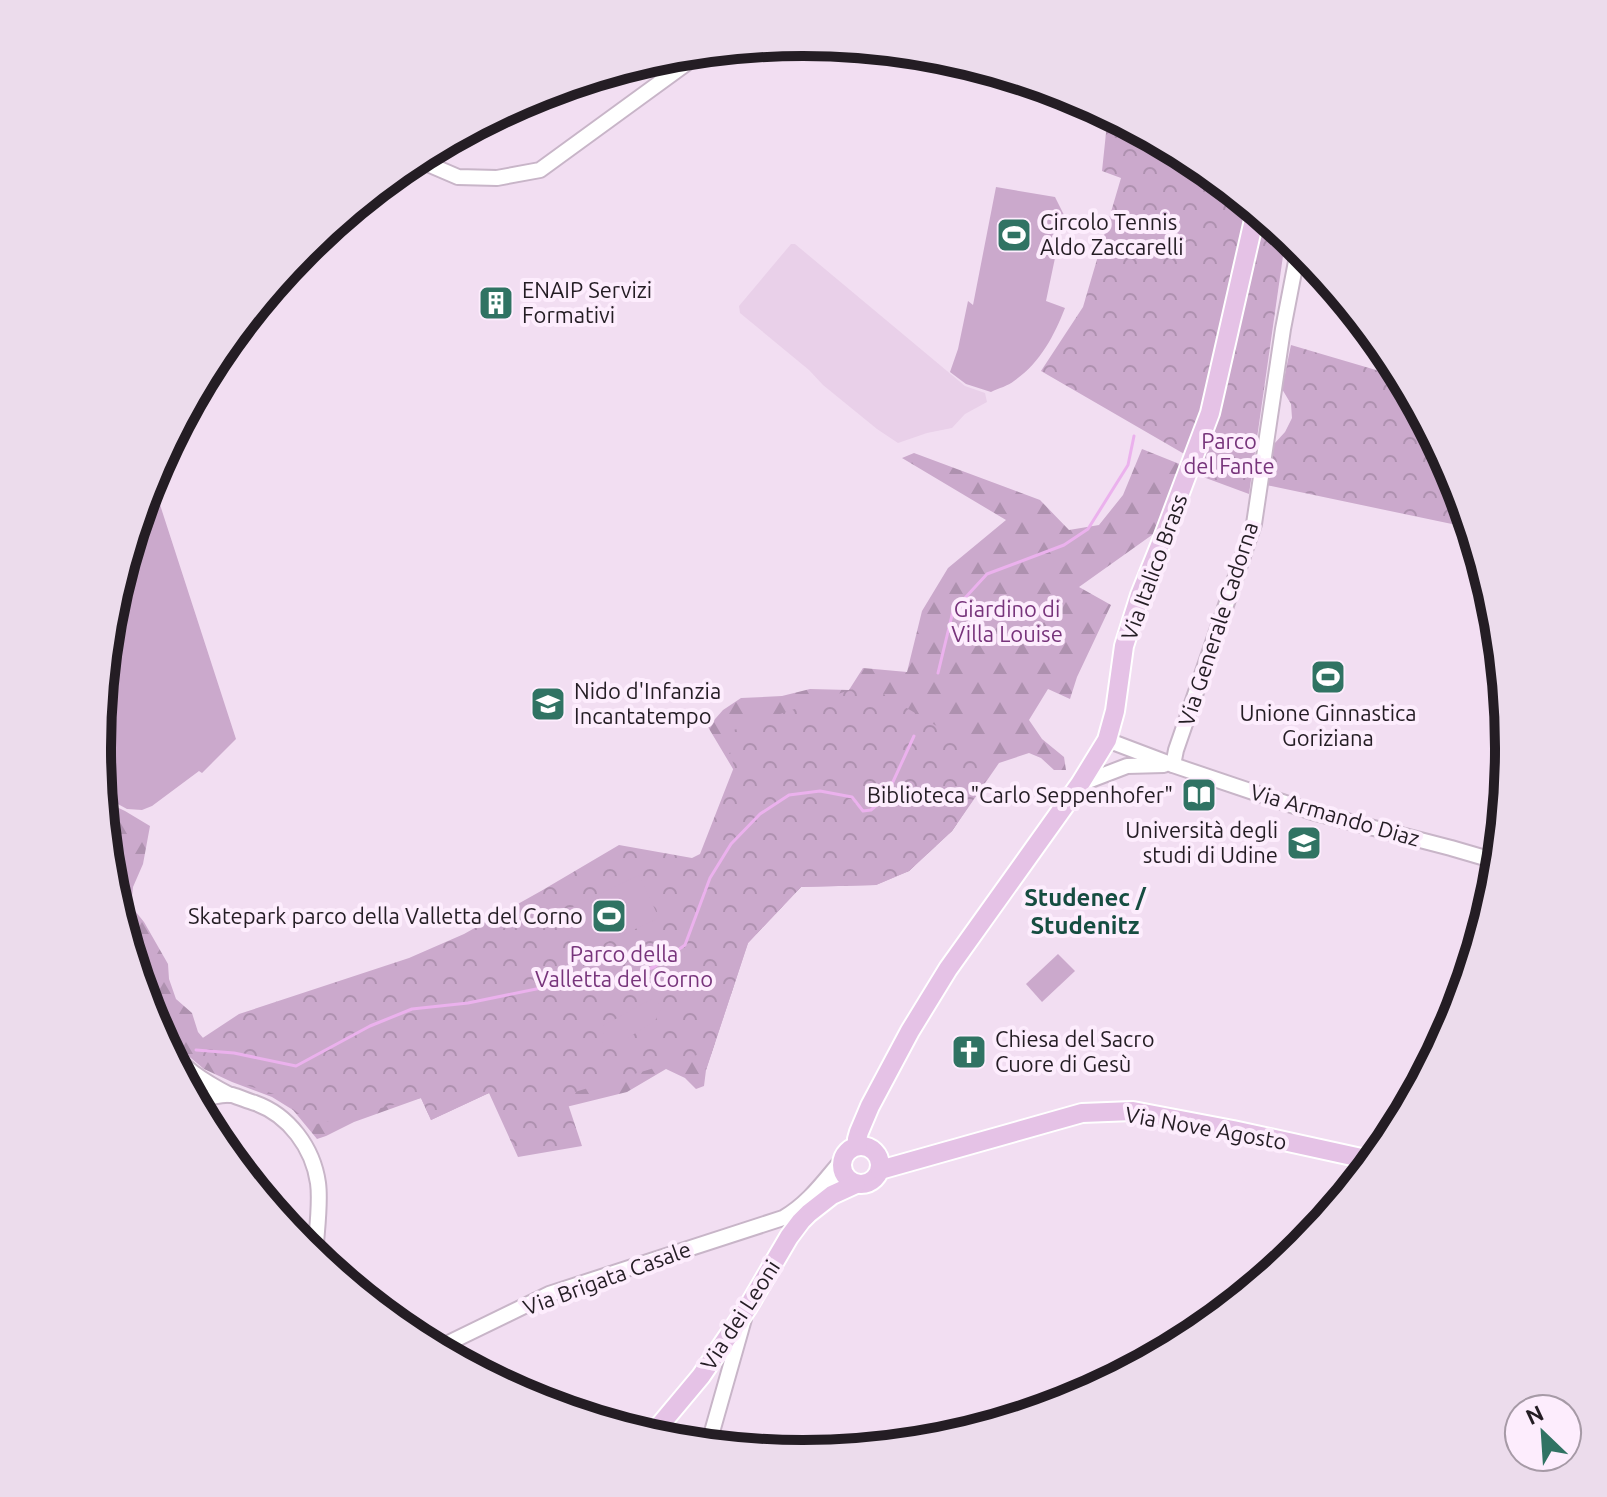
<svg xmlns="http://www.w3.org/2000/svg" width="1607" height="1497" font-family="Ubuntu,sans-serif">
<defs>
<pattern id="forest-firs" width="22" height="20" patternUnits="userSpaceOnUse" patternTransform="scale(2)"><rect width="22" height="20" fill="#cba9cc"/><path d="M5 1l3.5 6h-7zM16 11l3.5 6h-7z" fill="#ae91af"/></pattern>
<pattern id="park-crowns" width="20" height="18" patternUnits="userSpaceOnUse" patternTransform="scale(2)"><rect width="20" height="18" fill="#cba9cc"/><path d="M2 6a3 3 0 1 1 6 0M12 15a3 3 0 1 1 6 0" fill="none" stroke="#ae91af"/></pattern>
</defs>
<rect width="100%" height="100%" fill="#f2def2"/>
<!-- built -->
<path fill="#e9d0e9" d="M791 244H795L965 386 985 393 987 402 965 414 952 428 927 433 898 443 877 429 823 385 809 370 740 313 739 306Z"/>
<!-- forest -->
<path fill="url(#forest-firs)" d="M1142 449 1182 465 1159 530 1079 587 1111 605 1077 677 1070 699 1048 689 1029 720 1042 739 1064 757 1066 770H1054L1041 758 1029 753 999 763 952 831 909 871 876 885 801 887 748 943 706 1070 704 1086 696 1089 685 1078 666 1069 627 1092 554 1110 489 1093 431 1120 421 1098 354 1122 326 1136 317 1139 293 1110 272 1097 232 1082 204 1069 173 1043 145 1001 110 886 102 800 125 811 150 826 143 864 133 887 131 906 144 922 168 964 169 979 176 999 192 1013 198 1032 219 1057 613 1053 739 779 708 727 723 710 741 698 782 696 810 689 849 690 863 668 907 672 922 611 948 568 1006 520 902 458 914 453 1040 500 1069 530 1099 525 1123 495Z"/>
<!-- park -->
<g fill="url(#park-crowns)">
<path d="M1108 114 1196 161 1249 205 1204 404 1186 455 1041 371 1083 307 1121 178 1102 171Z"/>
<path d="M1262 215 1286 235 1249 494 1195 474Z"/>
<path d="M1291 345 1403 378 1456 479 1471 528 1266 485 1274 444 1285 432 1292 418 1291 404 1282 389Z"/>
<path d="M867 684 998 763 952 831 909 871 876 885 801 887 748 943 706 1070 697 1055 565 1095 582 1146 518 1157 489 1093 431 1120 421 1098 313 1125 274 1094 231 1080 189 1047 239 1014 409 958 464 934 541 891 619 845 692 858 700 854 734 767 725 733Z"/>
</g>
<!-- garden -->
<g fill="#cba9cc">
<path d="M996 187 1055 197 1064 215 1046 301 1065 308C1054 336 1040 363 1014 381 1008 386 999 388 991 392L966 384 950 372 958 349 968 301 973 305Z"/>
<path d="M151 477 236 739 202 773 199 771 152 806 142 810 127 809 116 803 105 787 100 774 97 748 111 610Z"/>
<path d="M639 875 659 918 577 956 558 914Z"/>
<path d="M1058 954 1075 971 1042 1002 1026 984Z"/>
<path d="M653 999 662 1007 655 1021 626 1039 620 1043H602L604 1025C621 1017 635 1006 653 999Z"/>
</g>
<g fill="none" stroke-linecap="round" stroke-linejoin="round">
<!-- stream -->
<g stroke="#ebb1ed" stroke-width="3">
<path d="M938 673 953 611 987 574 1064 545 1088 529 1128 465 1134 436"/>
<path d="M196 1050 234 1053 296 1066 370 1026 412 1009 468 1003 551 986 616 981 654 967 685 945 710 878 731 844 760 814 789 795 820 791 852 797 863 811 871 810 886 797 914 736"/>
</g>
<defs>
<g id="minor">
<path d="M416 159 458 177 497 178 540 170 702 52"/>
<path d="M1107 740 1173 765 1312 812 1451 848 1499 862"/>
<path d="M1173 765 1176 750 1254 524 1283 329 1299 246"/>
<path d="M1080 784 1127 766 1164 765"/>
<path d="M163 1042C181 1067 203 1081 230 1095"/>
<path d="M195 1102C205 1098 222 1094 232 1095 239 1097 248 1101 255 1103 289 1115 313 1148 318 1183 321 1204 316 1235 315 1257"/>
<path d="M823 1189 839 1179 846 1178"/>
<path d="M436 1349 549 1294 783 1218C808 1204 824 1181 842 1160"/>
<path d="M708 1446 744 1319"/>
</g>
<g id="major">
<circle cx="861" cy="1165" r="19"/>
<path d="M858 1146 857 1139 859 1132 870 1106 910 1031 948 969 1080 784 1107 740 1115 711 1124 646 1140 595 1163 538 1210 413 1256 211"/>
<path d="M880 1170 1082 1113 1133 1111 1233 1130 1375 1161"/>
<path d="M650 1437 701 1376 748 1307 789 1237 801 1221 809 1213 832 1195 856 1184"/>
</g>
</defs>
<!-- minor casing -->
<use href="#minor" stroke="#c8b5c8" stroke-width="18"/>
<!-- major casing -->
<use href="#major" stroke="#fff" stroke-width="22"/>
<!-- minor -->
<use href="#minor" stroke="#fff" stroke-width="14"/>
<!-- major -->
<use href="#major" stroke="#e5c2e6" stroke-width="18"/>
</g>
<!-- icons -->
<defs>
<symbol id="stadium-square" viewBox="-11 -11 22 22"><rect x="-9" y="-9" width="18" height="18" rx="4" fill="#307363" stroke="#fdedfd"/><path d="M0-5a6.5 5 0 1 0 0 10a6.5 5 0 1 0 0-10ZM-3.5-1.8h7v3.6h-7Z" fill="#fff"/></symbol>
<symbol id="building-square" viewBox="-11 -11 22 22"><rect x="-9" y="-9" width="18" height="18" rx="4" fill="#307363" stroke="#fdedfd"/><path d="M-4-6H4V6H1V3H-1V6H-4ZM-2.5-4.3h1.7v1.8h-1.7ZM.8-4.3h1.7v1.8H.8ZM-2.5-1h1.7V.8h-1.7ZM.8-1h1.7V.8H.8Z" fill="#fff"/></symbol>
<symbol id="school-square" viewBox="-11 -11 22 22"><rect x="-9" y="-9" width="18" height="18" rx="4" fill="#307363" stroke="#fdedfd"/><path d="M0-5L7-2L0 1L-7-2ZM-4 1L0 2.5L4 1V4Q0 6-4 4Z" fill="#fff"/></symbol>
<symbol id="library-square" viewBox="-11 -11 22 22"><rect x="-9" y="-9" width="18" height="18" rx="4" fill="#307363" stroke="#fdedfd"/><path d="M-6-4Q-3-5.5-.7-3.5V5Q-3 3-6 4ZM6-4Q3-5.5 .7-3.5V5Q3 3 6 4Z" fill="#fff"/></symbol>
<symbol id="university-square" viewBox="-11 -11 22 22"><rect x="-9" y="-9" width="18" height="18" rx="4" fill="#307363" stroke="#fdedfd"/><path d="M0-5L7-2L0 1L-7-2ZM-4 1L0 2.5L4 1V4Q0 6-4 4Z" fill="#fff"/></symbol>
<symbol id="church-square" viewBox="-11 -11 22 22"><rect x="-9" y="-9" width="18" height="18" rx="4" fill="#307363" stroke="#fdedfd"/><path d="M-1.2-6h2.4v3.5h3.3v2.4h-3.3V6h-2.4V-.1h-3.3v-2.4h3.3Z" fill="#fff"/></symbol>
</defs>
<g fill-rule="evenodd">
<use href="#stadium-square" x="994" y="215" width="40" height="40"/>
<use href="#building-square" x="476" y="283" width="40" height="40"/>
<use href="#stadium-square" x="1308" y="657" width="40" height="40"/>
<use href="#school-square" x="528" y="684" width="40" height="40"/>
<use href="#library-square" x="1179" y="775" width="40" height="40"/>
<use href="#university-square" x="1284" y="823" width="40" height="40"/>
<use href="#stadium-square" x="589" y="896" width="40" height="40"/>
<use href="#church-square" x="949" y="1032" width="40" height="40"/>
</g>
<g text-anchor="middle" stroke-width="8" stroke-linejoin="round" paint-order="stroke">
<!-- poi labels -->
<g font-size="22" fill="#241d24" stroke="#fdedfd" text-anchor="start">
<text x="1040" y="230">Circolo Tennis<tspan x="1040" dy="25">Aldo Zaccarelli</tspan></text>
<text x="522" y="298">ENAIP Servizi<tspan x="522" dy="25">Formativi</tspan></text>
<text x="574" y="699">Nido d'Infanzia<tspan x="574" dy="25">Incantatempo</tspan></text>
<text x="1328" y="721" text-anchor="middle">Unione Ginnastica<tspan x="1328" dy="25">Goriziana</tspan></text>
<text x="1173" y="803" text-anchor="end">Biblioteca "Carlo Seppenhofer"</text>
<text x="1278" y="838" text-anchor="end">Università degli<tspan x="1278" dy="25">studi di Udine</tspan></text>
<text x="583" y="924" text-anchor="end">Skatepark parco della Valletta del Corno</text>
<text x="995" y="1047">Chiesa del Sacro<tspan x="995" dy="25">Cuore di Gesù</tspan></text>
</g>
<!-- park labels -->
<g font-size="22" fill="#77347b" stroke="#fdedfd">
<text x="1229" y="449">Parco<tspan x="1229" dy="25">del Fante</tspan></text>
<text x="1007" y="617">Giardino di<tspan x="1007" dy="25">Villa Louise</tspan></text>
<text x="624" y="962">Parco della<tspan x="624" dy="25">Valletta del Corno</tspan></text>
</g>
<!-- street labels -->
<g font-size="22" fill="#241d24" stroke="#fdedfd">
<text transform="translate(1154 567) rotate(-70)" y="8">Via Italico Brass</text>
<text transform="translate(1218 624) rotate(-72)" y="8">Via Generale Cadorna</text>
<text transform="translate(1335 815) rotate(16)" y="8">Via Armando Diaz</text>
<text transform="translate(1206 1128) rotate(10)" y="8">Via Nove Agosto</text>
<text transform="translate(607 1278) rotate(-20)" y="8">Via Brigata Casale</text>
<text transform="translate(740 1315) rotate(-57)" y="8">Via dei Leoni</text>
</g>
<!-- neighbourhood labels -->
<g font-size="24" font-weight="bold" fill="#164d41" stroke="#fdedfd">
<text x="1085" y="906">Studenec /<tspan x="1085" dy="28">Studenitz</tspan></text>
</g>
</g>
<!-- crop -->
<path d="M0 0H1607V1497H0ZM111 748a692 692 0 1 1 1384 0a692 692 0 1 1-1384 0Z" fill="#ecdcec" fill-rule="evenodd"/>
<path fill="none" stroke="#241d24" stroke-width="10" d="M111 748a692 692 0 1 1 1384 0a692 692 0 1 1-1384 0Z"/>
<!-- north arrow -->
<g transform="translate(1543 1433) rotate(335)"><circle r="38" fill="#fdedfd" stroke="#a69aa6" stroke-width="2"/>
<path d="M0-6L14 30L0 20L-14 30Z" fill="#307363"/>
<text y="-12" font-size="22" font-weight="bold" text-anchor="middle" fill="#241d24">N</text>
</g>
</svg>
